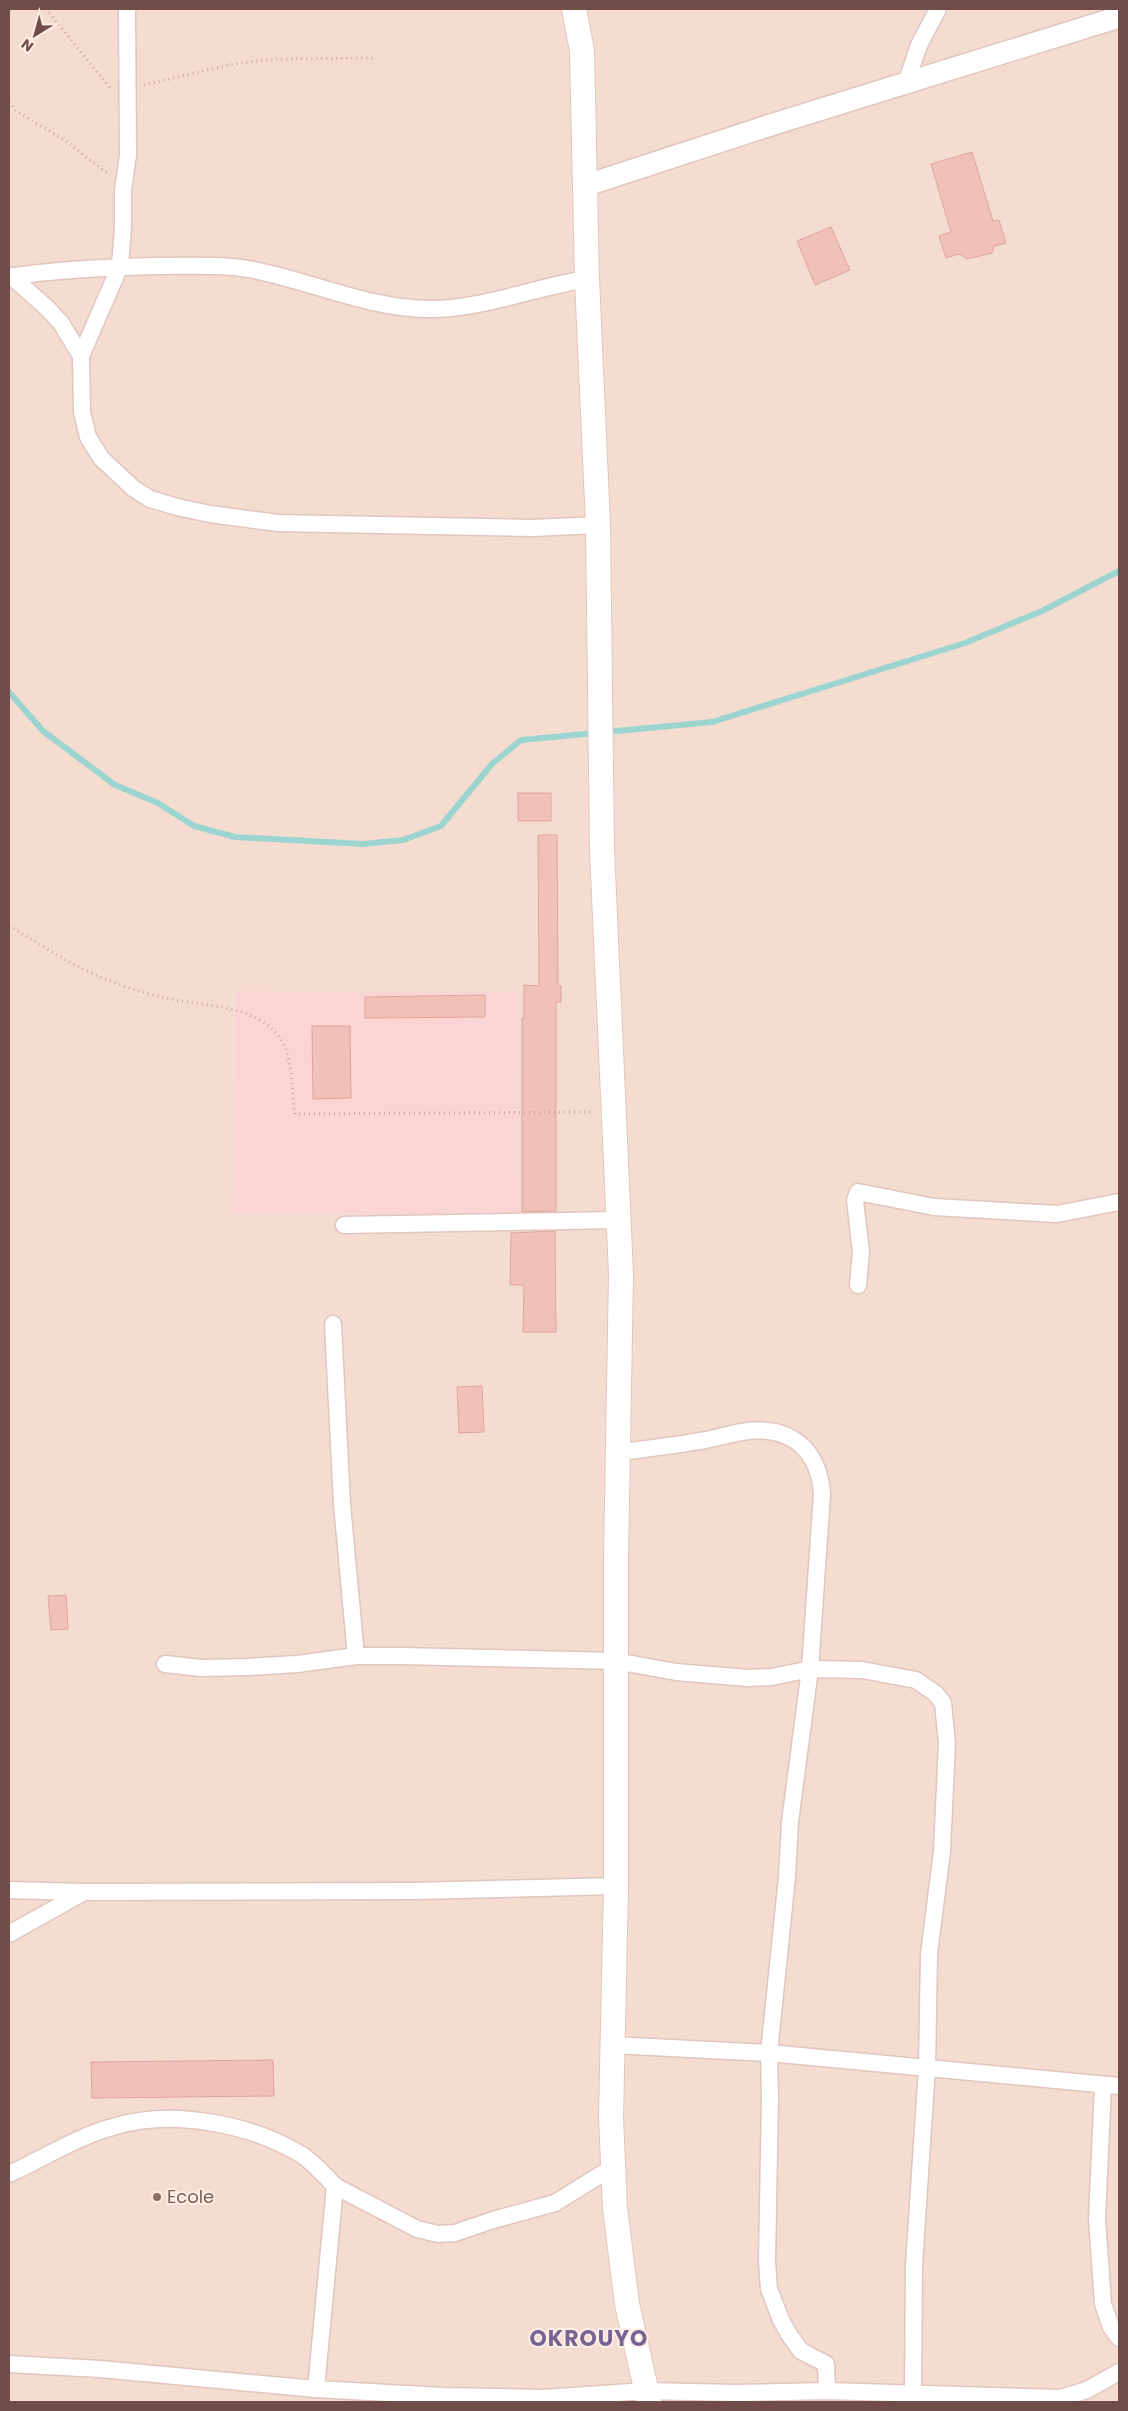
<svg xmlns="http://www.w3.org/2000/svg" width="1128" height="2411" font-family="Poppins,sans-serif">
<rect width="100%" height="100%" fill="#fbeadf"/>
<!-- residential -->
<rect fill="#f4dcd1" x="9" y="9" width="1110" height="2393"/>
<!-- commercial -->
<path fill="#fbd5d3" d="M236 991 518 992 520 1215 233 1214Z"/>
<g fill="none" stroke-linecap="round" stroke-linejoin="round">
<!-- stream -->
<g stroke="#9cd5d0" stroke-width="6">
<path d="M9 692 43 731 115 785 158 803 194 826 235 837 363 844 403 840 441 826 492 764 521 740 596 733"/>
<path d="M606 732 712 722 965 643 1042 611 1119 571"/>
</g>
</g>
<!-- building -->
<g fill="#f0c1b8" stroke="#e2a399">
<path d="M972 152 993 221 999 220 1006 243 994 246 992 253 967 259 959 254 946 258 939 236 951 232 931 164Z"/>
<path d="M831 227 850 270 815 285 797 241Z"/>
<rect x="518" y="793" width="33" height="28"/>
<path d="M538 835H557L558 986H561V1002H556V1211L522 1212V1018H524V985L539 986Z"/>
<path d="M485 995V1017L365 1018V997Z"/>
<path d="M312 1026H350L351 1098 313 1099Z"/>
<path d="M555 1231 556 1332H523L524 1285H510L511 1233Z"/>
<path d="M482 1386 484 1432 459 1433 457 1387Z"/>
<path d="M66 1595 68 1629 51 1630 48 1596Z"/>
<path d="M273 2060 274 2096 92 2098 91 2062Z"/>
</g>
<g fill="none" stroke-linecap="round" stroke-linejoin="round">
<defs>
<g id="minor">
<path d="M906 83 919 45 938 9"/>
<path d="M11 276 47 308 61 323 81 356 82 412 88 437 101 458 133 488 150 499 177 507 210 514 278 523 532 528 598 525"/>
<path d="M9 277C58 269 110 267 160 266 191 266 223 264 254 270 314 282 369 309 431 309 483 309 535 287 587 279"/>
<path d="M81 356 120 266 123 227V190L128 155 127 9"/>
<path d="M344 1225 619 1220"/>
<path d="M858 1285 861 1252 855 1200 858 1192 934 1207 1057 1214 1119 1202"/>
<path d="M333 1324 342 1504 356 1656"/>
<path d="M619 1452C646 1449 672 1446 699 1441 715 1439 732 1433 748 1431 792 1426 819 1451 822 1494L810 1669 790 1822 787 1877 769 2053 770 2097 767 2261 769 2289 781 2320 790 2336 801 2351 826 2364 827 2391"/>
<path d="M165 1664 201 1668 248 1667 297 1664 356 1656H400L616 1661 676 1672 747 1678 772 1677 810 1669 862 1670 916 1680 936 1694 943 1703 947 1743 942 1851 929 1954 927 2068 914 2265 913 2394"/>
<path d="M9 1890 84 1892 414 1891 616 1886"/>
<path d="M9 1934 84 1892"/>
<path d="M612 2045 769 2053 1119 2086"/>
<path d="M1103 2086 1097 2218 1103 2304 1111 2327 1119 2338"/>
<path d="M9 2174C44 2158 78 2136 116 2126 173 2109 251 2124 302 2155 314 2163 325 2176 335 2186L316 2389"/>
<path d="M335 2186 417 2229 438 2234 455 2233 493 2220 555 2203 613 2167"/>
<path d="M9 2364 100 2369 316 2389 443 2396 544 2398 645 2391 736 2393 827 2391 1060 2398 1087 2390 1119 2372"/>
</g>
<path id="tertiary" d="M584 186 777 123 1119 17"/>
<path id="secondary" d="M574 9 582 51 587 279 598 525 602 850 621 1274 616 1560V1886L611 2117 615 2208 627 2304 649 2402"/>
</defs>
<!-- minor casing -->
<use href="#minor" stroke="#e1c6bf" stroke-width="19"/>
<!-- tertiary casing -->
<use href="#tertiary" stroke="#e1c6bf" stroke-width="24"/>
<!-- secondary casing -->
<use href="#secondary" stroke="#e5c6bc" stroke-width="26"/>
<!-- path -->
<g stroke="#d4a49c" stroke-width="3" stroke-dasharray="1 4" stroke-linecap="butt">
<path d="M46 9 110 88"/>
<path d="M144 85 233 64 277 59 373 58"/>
<path d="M9 102 16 111 63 139 107 173"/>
<path d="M9 926C29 937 48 950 68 961 105 982 147 996 189 1002 219 1007 256 1009 277 1034 295 1056 290 1088 295 1114L592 1112"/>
</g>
<!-- minor -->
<use href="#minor" stroke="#fff" stroke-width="16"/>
<!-- tertiary -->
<use href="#tertiary" stroke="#fff" stroke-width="21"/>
<!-- secondary -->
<use href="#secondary" stroke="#fff" stroke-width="24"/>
</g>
<!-- markers -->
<circle fill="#8d6e63" stroke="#ffeee5" stroke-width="2" cx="157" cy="2197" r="5"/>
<g text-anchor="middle" stroke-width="4" stroke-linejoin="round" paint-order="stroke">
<!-- education labels -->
<g font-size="18" fill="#785e54" stroke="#ffeee5" text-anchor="start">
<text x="167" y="2203">Ecole</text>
</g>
<!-- district labels -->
<g font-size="22" font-weight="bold" letter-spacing="1" fill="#786494" stroke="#ffeee5">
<text x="589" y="2346">OKROUYO</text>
</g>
</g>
<!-- border -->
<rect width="1128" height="2411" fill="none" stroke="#704d48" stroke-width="20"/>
<!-- north arrow -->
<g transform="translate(35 35) rotate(217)" stroke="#ffeee5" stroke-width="4" paint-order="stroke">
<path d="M0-4L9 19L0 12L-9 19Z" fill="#704d48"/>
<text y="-8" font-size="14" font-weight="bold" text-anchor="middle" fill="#704d48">N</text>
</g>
</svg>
